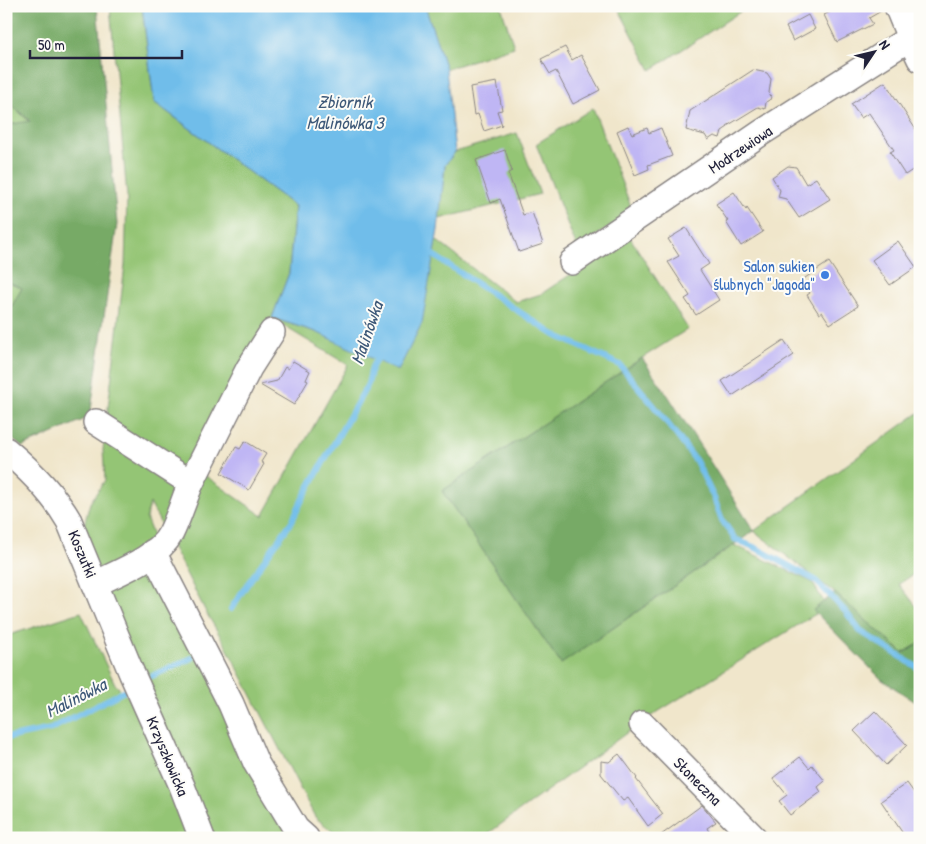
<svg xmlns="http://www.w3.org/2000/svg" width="926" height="844" font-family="'Patrick Hand',sans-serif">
<rect width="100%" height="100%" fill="#fdfcf7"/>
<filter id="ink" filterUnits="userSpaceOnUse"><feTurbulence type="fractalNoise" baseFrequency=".02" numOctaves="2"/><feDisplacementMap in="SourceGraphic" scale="10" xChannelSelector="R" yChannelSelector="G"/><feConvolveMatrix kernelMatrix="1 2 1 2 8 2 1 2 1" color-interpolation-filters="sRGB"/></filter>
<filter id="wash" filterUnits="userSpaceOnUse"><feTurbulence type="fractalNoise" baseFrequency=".0096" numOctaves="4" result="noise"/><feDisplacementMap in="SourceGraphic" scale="20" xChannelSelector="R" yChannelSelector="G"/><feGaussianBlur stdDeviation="1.12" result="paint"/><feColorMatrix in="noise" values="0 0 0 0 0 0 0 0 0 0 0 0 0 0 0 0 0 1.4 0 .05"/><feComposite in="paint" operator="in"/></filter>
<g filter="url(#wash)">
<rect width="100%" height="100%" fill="#f0e6cb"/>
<!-- green -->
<g fill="#94c575" stroke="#5b7458" fill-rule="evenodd">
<path d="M110 6H142L154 102 295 206 289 273 272 318 316 332 430 272 436 240 516 302 541 294 629 236 688 329 642 358 442 491 561 664 734 545 812 582 827 607 643 721 482 838H340L315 817 225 644 207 614 150 503 146 518 153 536 144 548 108 568H97L83 529 90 503 105 480 103 450 125 265 127 196ZM272 319 348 365 263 516 190 465Z"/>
<path d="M425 6H501L514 47 446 69Z"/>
<path d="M617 6H749L651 70Z"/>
<path d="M6 100 30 122 6 125Z"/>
<path d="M593 108 633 212 577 248 536 144Z"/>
<path d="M517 133 540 194 439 219 445 165 455 152Z"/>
<path d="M6 281 22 288 12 306 6 305Z"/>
<path d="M920 412V570L899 584 920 611V643L903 653 835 593 754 531Z"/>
<path d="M155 565 298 838H209L107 594 118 583Z"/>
<path d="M81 612 115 684 134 703 196 838H6V636Z"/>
</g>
<!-- forest -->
<g fill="#7a6" stroke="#4c6650">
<path d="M6 6H97L117 224 90 417 22 447 6 434V305L12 306 22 288 6 281V125L30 121 6 100Z"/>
<path d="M642 358 669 397 754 531 561 664 442 491Z"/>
<path d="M835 593 903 653 920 643V705L881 679 813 610Z"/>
</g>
<!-- water -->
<path fill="#70bdea" stroke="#497092" d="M142 6H425L446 69 455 152 445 165 438 230 422 323 398 371 316 332 272 318 289 273 295 206 154 102Z"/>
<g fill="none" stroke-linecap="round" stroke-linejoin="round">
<!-- stream -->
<g stroke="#70bdea" stroke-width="6">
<path d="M427 251 553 334 620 365 659 412 696 461 714 498 722 520 735 539 756 548 815 580 846 612 860 631 920 669"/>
<path d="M231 609 246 586 292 521 303 498 368 384 372 367 379 354"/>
<path d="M152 676 192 658"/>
<path d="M6 738 51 729 128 689"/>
</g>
</g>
<g id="blocks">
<!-- building -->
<g fill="#bfb6f4">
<path d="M842 6H883V10L869 18 873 24 837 42 824 15Z"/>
<path d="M808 15 815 29 793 41 786 27Z"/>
<path d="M565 47 572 60 581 55 600 90 573 104 556 71 550 74 541 59Z"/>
<path d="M753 70 767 73 771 79 769 93 772 98 766 102 765 109 758 107 727 126 728 127 722 131 720 138 714 136 708 140 705 135 686 130 690 111Z"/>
<path d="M497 82 502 110 497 111 502 125 484 131 478 114 474 115 470 87Z"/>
<path d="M885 82 920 136V165L905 175 890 152 894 150 869 113 861 118 851 104Z"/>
<path d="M628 126 632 134 647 128 649 133 661 128 672 156 648 165 649 169 635 175 617 131Z"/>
<path d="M505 150 512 171 508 173 523 215 532 212 543 244 519 252 500 199 491 203 476 160Z"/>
<path d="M788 166 796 167 806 184 816 178 830 199 799 218 786 199 778 197 780 190 772 177Z"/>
<path d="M734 192 746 210 747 208 763 232 741 246 726 222 728 221 716 204Z"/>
<path d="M686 228 709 264 700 270 719 300 696 315 685 299 690 296 668 262 679 256 668 239Z"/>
<path d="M898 241 916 267 890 285 872 260Z"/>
<path d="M829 262 858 306 830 324 822 312 819 314 807 295 810 293 802 280Z"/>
<path d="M784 340 794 355 732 396 722 381Z"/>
<path d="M293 361 310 371 306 380 308 381 294 405 260 385 277 381 285 367 288 369Z"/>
<path d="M245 441 266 454 261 462 264 464 249 490 221 473 236 447 240 449Z"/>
<path d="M875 711 907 745 886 765 854 731Z"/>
<path d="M619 754 637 778 636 779 663 814 648 826 628 798 623 801 601 774V761L609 762Z"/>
<path d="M800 757 809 768 812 765 825 781 818 787 821 792 790 815 779 801 787 795 773 778Z"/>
<path d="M907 783 920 801V838H906L881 801Z"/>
<path d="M702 805 716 822 707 828 709 832 701 838H657Z"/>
</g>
</g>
</g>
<g filter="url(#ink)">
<use href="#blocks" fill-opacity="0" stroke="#898483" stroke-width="1"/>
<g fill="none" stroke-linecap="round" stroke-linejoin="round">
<defs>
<g id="minor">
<path d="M897 6 910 38 920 59"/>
<path d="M572 262 761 133 910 38"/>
<path d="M96 422 191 483 249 368 272 332"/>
<path d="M6 450C31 471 53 493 69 521L132 674 182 786 202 838"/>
<path d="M153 552 231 704 256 763 296 829 306 838"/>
<path d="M95 584C119 572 158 558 171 533 179 517 184 499 191 483"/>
<path d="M642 724 754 838"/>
</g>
</defs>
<!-- minor casing -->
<use href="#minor" stroke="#898483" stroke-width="28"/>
<!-- minor -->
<use href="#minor" stroke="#fff" stroke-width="25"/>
</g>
</g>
<!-- markers -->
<circle fill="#3f7fe0" stroke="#fdfcf7" stroke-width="2" cx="825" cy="275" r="5"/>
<g text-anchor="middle" stroke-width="4" stroke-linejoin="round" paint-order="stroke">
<!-- street labels -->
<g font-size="16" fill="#22223b" stroke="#fdfcf7">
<text transform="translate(740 149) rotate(-34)" y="6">Modrzewiowa</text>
<text transform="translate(83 554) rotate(67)" y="6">Koszutki</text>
<text transform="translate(168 756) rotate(67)" y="6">Krzyszkowicka</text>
<text transform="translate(698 781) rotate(45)" y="6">Słoneczna</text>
</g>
<!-- shop labels -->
<g font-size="16" fill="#366cbe" stroke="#fdfcf7" text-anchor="end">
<text x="815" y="272">Salon sukien<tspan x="815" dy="18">ślubnych "Jagoda"</tspan></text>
</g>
<!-- water labels -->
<g font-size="18" font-style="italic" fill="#3d5878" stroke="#fdfcf7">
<text x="345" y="108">Zbiornik<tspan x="345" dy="21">Malinówka 3</tspan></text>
<text transform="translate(367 333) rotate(-71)" y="6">Malinówka</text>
<text transform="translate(76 698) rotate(-27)" y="6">Malinówka</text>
</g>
</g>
<!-- margin -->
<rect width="926" height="844" fill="none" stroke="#fdfcf7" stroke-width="25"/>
<!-- north arrow -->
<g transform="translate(874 52) rotate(55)" stroke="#fdfcf7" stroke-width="4" paint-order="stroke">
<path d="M0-4L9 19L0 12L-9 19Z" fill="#22223b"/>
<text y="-8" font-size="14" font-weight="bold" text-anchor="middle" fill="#22223b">N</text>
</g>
<!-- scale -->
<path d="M30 50v8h152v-8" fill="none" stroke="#22223b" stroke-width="2.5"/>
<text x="38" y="50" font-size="15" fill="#22223b" stroke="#fdfcf7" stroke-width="4" paint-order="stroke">50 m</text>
</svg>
